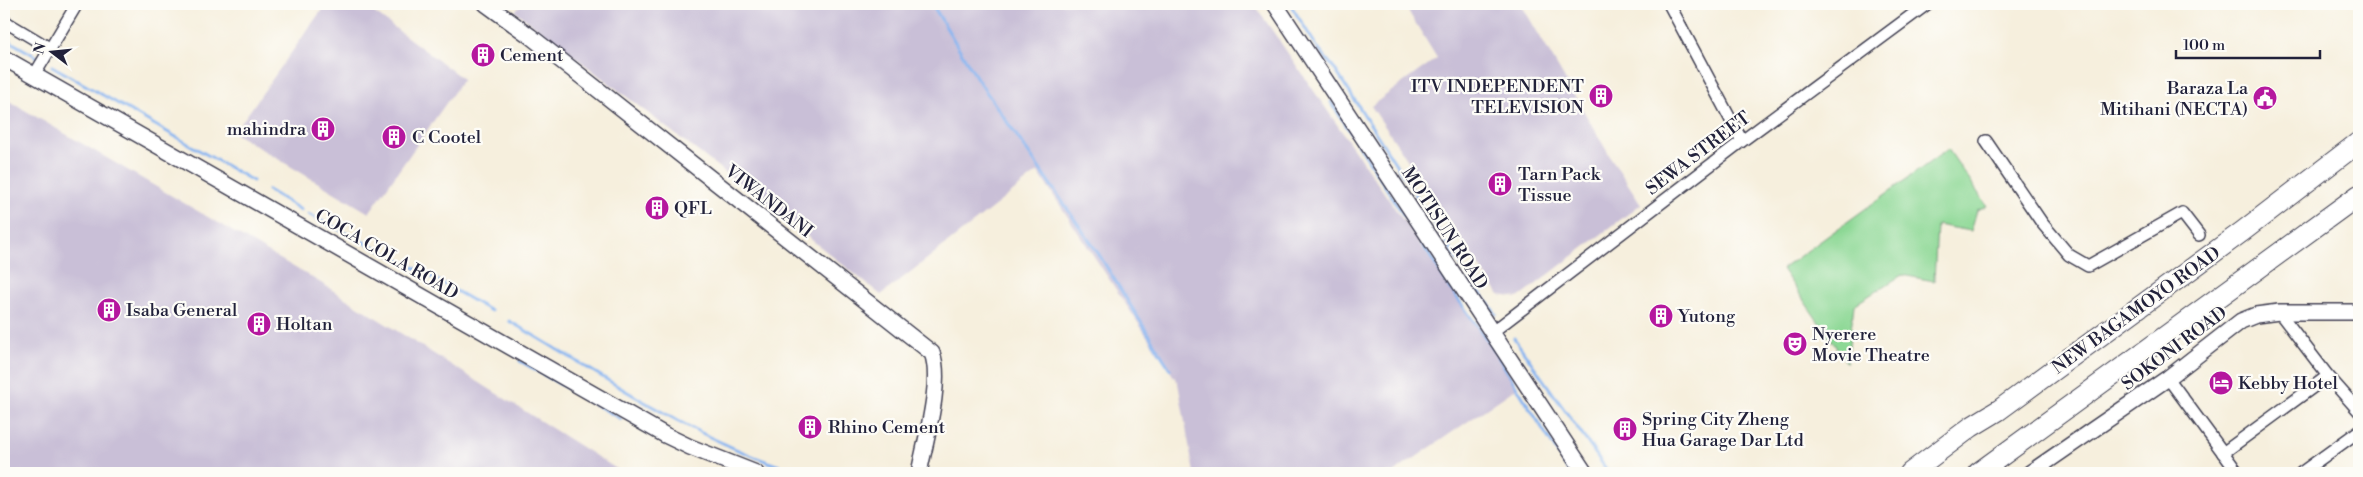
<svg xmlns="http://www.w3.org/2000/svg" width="2363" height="477" font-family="'Libre Bodoni',serif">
<rect width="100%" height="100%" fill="#fdfcf7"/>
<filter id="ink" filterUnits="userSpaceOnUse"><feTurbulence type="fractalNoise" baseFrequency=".02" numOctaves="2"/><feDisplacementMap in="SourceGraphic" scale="10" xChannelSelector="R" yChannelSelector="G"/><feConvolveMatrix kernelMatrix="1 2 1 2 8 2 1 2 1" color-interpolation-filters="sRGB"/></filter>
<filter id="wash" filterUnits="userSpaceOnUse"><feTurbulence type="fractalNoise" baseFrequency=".0096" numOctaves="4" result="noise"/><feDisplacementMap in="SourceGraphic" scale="20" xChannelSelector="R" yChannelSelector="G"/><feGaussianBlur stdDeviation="1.12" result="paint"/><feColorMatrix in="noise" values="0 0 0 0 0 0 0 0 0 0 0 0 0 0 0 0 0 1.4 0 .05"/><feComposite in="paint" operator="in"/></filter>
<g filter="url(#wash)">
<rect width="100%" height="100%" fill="#f6efdd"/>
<!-- industrial -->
<g fill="#c9bfd7">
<path d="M326 4H363L463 79 369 213 234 133Z"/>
<path d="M523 4H1254L1518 387 1393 473H1194L1178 383 1038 172 881 295 774 210 515 11Z"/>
<path d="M1409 4H1521L1611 158 1641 204 1518 298 1499 295 1371 106 1437 58 1405 6Z"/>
<path d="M4 98 321 283 623 473H4Z"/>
</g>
<!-- green -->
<path fill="#8dd895" stroke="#587d68" d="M1948 149 1987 206 1977 210 1971 231 1937 225 1934 281 1902 275 1854 305 1847 363 1782 269Z"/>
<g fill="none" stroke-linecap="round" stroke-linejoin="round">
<!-- stream -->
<g stroke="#86b4f0" stroke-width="3">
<path d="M932 4 978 80 1098 253 1170 369"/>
<path d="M1290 4 1319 50 1334 68 1469 278 1496 314"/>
<path d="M4 38 39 58"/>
<path d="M52 66 253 181"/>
<path d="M1331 102 1453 292 1492 347 1570 473"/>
<path d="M268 190 301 210"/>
<path d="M308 214 423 272 491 311"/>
<path d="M509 321C604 375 696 443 802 473"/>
<path d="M1514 338 1609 473"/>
<path d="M520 361 621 419"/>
</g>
</g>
</g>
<g filter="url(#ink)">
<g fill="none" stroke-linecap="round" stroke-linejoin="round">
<defs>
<g id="street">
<path d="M1669 4 1742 141"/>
<path d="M4 21 51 49"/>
<path d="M35 74 77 4"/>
<path d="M1986 141 2042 223 2069 255 2088 266 2182 213 2199 235"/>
<path d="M2279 312 2328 376 2359 411"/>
<path d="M1491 333 1742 141 1927 4"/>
<path d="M2168 378 2238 473"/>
<path d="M2223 453 2328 376"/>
<path d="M2301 473 2359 431"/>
</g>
<g id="secondary">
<path d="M486 4 530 36 932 353C943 381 925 442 919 473"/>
<path d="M1275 4 1585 473"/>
<path d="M4 58 665 435 690 447 756 473"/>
<path d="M2030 473 2168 378 2241 321 2256 315 2279 312H2359"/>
</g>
<g id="highway">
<path d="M1910 473 1971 427 1999 410 2243 231 2359 142"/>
<path d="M1978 473 2359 195"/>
</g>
</defs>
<!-- street casing -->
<use href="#street" stroke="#424153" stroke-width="14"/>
<!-- secondary casing -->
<use href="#secondary" stroke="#424153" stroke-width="18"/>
<!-- highway casing -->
<use href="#highway" stroke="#424153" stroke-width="22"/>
<!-- street -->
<use href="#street" stroke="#fff" stroke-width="11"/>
<!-- secondary -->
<use href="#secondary" stroke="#fff" stroke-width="15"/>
<!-- highway -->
<use href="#highway" stroke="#fff" stroke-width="20"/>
</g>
</g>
<!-- icons -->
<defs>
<symbol id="building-disc" viewBox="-11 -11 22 22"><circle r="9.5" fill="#b5179e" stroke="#fdfcf7"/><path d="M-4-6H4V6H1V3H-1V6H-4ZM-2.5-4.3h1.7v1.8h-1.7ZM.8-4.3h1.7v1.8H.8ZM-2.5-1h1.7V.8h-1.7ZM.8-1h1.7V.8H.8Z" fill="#fff"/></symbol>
<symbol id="civic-disc" viewBox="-11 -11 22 22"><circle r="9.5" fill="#b5179e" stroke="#fdfcf7"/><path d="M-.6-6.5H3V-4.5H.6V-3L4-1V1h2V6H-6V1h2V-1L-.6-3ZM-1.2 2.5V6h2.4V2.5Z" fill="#fff"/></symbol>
<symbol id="theatre-disc" viewBox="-11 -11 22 22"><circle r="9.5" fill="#b5179e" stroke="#fdfcf7"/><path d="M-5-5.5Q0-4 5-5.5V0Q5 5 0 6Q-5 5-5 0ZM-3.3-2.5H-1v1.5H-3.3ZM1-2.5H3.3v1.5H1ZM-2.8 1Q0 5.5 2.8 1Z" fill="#fff"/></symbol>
<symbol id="hotel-disc" viewBox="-11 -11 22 22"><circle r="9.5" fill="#b5179e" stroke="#fdfcf7"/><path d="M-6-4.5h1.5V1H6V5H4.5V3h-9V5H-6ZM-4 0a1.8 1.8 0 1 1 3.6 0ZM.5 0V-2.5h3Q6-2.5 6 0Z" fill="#fff"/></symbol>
</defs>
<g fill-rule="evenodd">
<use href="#building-disc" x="469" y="41" width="28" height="28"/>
<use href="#building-disc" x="1587" y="82" width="28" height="28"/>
<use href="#civic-disc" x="2251" y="84" width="28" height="28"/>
<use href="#building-disc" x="309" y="115" width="28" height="28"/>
<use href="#building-disc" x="380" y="123" width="28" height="28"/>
<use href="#building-disc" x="1486" y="170" width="28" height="28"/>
<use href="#building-disc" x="643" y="194" width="28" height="28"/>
<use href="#building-disc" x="95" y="296" width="28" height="28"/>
<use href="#building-disc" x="1647" y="302" width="28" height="28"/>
<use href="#building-disc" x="245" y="310" width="28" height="28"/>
<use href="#theatre-disc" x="1781" y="330" width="28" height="28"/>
<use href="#hotel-disc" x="2207" y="369" width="28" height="28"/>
<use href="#building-disc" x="796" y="413" width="28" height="28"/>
<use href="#building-disc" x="1611" y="415" width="28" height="28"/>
</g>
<g text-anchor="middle" stroke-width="4.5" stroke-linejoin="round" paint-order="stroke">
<!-- poi labels -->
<g font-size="18" fill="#22223b" stroke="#fdfcf7" text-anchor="start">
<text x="500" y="61">Cement</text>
<text x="1584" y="92" text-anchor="end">ITV INDEPENDENT<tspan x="1584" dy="21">TELEVISION</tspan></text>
<text x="2248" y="94" text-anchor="end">Baraza La<tspan x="2248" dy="21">Mitihani (NECTA)</tspan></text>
<text x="306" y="135" text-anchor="end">mahindra</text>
<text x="412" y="143">C Cootel</text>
<text x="1518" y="180">Tarn Pack<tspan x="1518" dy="21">Tissue</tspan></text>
<text x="674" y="214">QFL</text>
<text x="126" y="316">Isaba General</text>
<text x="1678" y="322">Yutong</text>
<text x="276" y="330">Holtan</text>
<text x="1812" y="340">Nyerere<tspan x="1812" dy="21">Movie Theatre</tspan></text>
<text x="2238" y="389">Kebby Hotel</text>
<text x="1642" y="425">Spring City Zheng<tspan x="1642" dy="21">Hua Garage Dar Ltd</tspan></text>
<text x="828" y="433">Rhino Cement</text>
</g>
<!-- street labels -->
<g font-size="18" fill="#22223b" stroke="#fdfcf7">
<text transform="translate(1698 153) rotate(-37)" y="6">SEWA STREET</text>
<text transform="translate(769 201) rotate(38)" y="6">VIWANDANI</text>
<text transform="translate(1445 228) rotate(57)" y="6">MOTISUN ROAD</text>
<text transform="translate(387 254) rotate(30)" y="6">COCA COLA ROAD</text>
<text transform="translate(2136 310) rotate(-36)" y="6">NEW BAGAMOYO ROAD</text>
<text transform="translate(2174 348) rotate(-37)" y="6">SOKONI ROAD</text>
</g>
</g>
<!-- margin -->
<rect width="2363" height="477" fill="none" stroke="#fdfcf7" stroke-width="20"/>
<!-- north arrow -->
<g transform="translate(52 52) rotate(286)" stroke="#fdfcf7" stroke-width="4" paint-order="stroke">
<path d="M0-4L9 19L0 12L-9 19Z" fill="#22223b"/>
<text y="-8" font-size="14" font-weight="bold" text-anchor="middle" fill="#22223b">N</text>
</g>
<!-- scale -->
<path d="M2176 50v8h144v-8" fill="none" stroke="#22223b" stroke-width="2.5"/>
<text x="2183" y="50" font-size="15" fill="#22223b" stroke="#fdfcf7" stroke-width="4" paint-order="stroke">100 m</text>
</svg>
